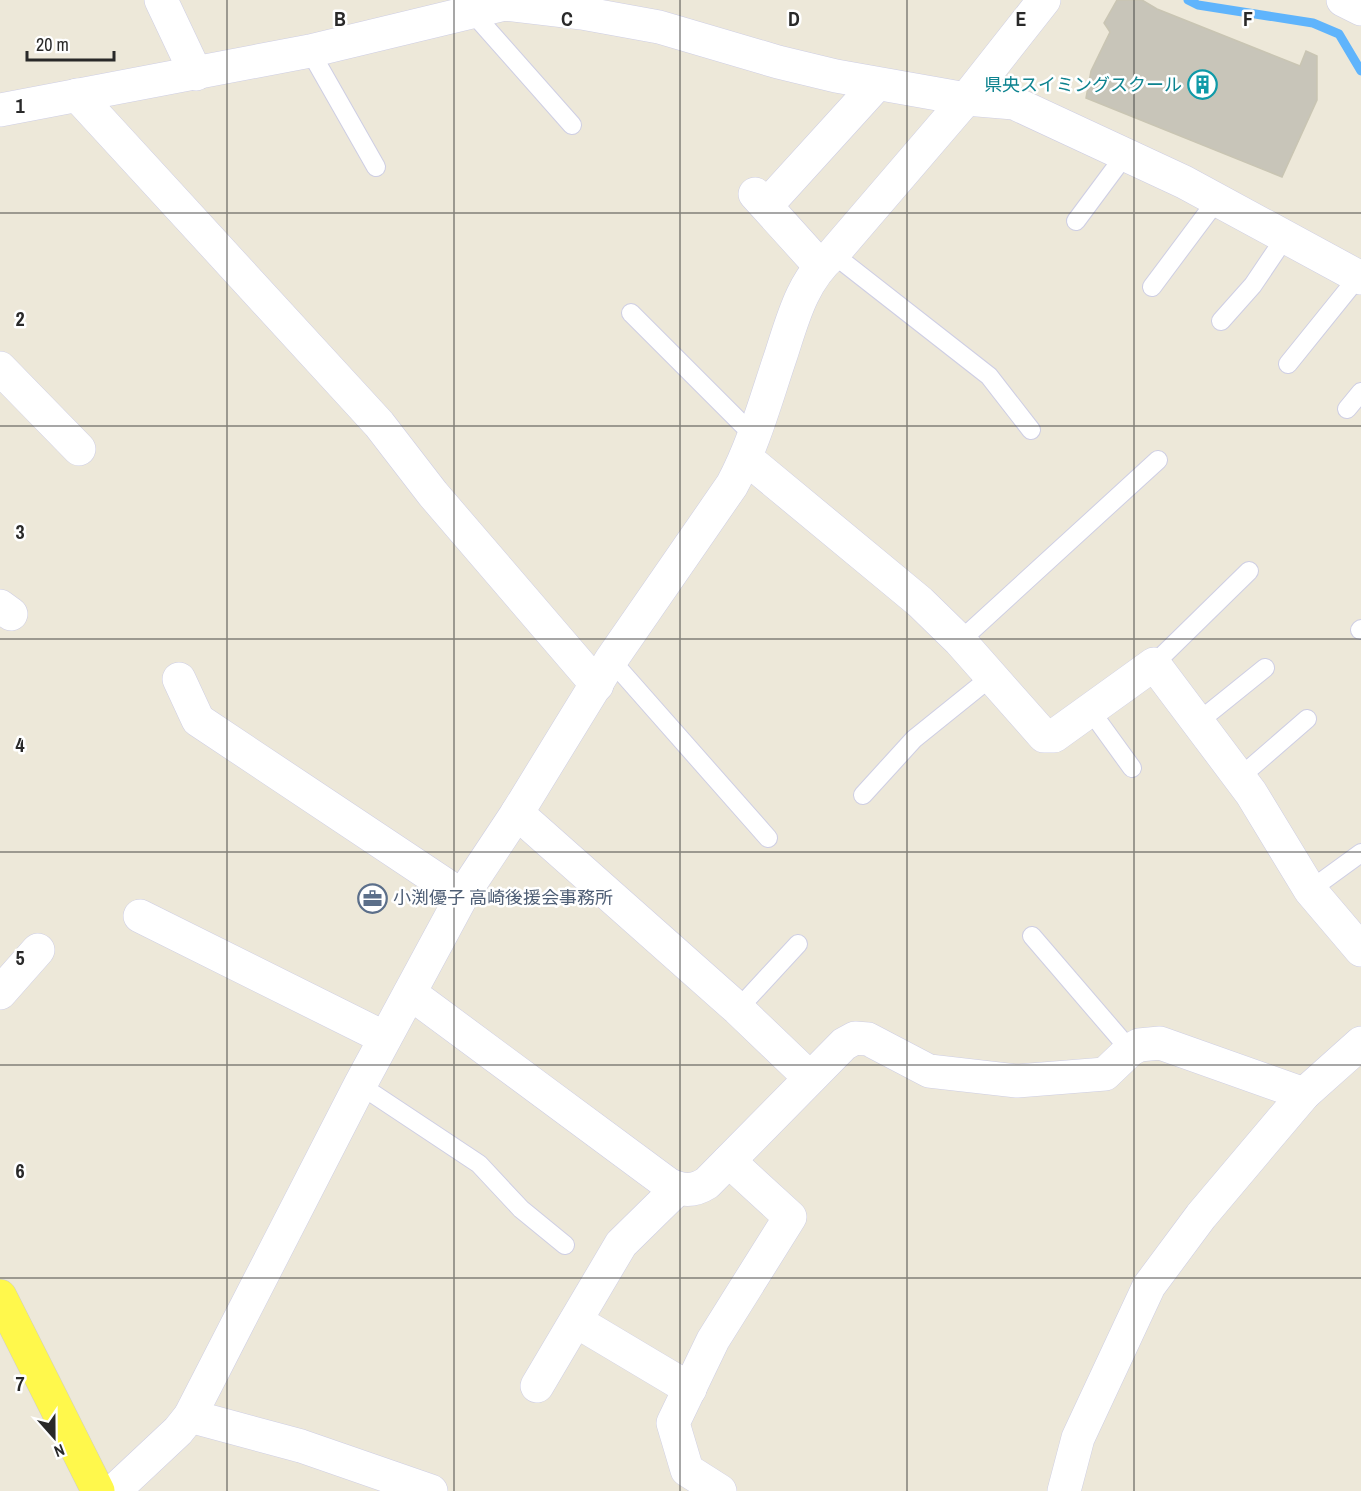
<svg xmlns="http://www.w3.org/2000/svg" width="1361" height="1491" font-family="'Archivo Narrow','Noto Sans JP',sans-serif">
<rect width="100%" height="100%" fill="#ede8d9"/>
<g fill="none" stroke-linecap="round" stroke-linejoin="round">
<!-- stream -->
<path stroke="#5fb4fc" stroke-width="9" d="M1188 0 1198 5 1313 23 1339 34 1361 71"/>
</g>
<!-- building -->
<path fill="#c8c5b9" stroke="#c9c5b3" stroke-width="1.5" d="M1117 0H1142L1157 9 1300 66 1306 51 1317 56V100L1282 177 1086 98 1091 71 1110 32 1104 23Z"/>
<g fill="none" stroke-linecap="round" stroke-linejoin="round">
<defs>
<g id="service">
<path d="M472 12 572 125"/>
<path d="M310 51 376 167"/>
<path d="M1076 221 1125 155"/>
<path d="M833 254 989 376 1031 430"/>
<path d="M1152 287 1217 200"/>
<path d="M631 313 754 436"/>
<path d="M1221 321 1253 285 1286 236"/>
<path d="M1288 364 1359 276"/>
<path d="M1347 409 1361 392"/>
<path d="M1360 630 1361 629"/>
<path d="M960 641 1158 460"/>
<path d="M611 660 768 838"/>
<path d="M1154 664 1249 571"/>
<path d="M1090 710 1132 768"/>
<path d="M1198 722 1265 668"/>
<path d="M1239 778 1307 719"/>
<path d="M863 795 914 739 991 677"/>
<path d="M1310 890 1361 853"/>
<path d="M1032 936 1130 1050"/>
<path d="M738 1009 798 944"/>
<path d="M360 1085 479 1164 521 1209 565 1245"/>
</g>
<g id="minor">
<path d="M161 0 196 74"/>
<path d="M1343 0 1361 9"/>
<path d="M77 95 379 424 433 494 597 685"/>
<path d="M0 110 310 51 505 4 582 13 659 27 778 62 836 76 966 99 1014 103 1184 182 1361 278"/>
<path d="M755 194 820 266"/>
<path d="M767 205 877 84"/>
<path d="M0 368 79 449"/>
<path d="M746 458 920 602 960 641 1044 736H1054L1154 664 1251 793 1310 890 1361 950"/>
<path d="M0 606 11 614"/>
<path d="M179 679 198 720 462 896"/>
<path d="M517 813 738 1009 810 1078"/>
<path d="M140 916 385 1038"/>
<path d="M0 993 38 950"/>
<path d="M410 993 668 1184C682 1191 693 1192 707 1183L844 1044 855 1038 868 1039 929 1071 1017 1081 1105 1074 1130 1050 1139 1045 1160 1043 1304 1094"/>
<path d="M576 1321 690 1389"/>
<path d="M537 1386 621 1244 677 1189"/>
<path d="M190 1416 301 1446 431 1491"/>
<path d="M114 1491 178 1431 190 1416 360 1085 462 896 517 813 611 660 732 485C754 444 766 399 781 355 793 318 802 281 833 254L966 99 1044 0"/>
<path d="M720 1491 687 1470 673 1423 713 1340 790 1217 729 1161"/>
<path d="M1064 1491 1078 1438 1149 1286 1201 1216 1304 1094 1361 1043"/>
</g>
<path id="primary" d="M0 1296 98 1491"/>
</defs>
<!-- service casing -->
<use href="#service" stroke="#cecee4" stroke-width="20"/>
<!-- minor casing -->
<use href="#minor" stroke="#cecee4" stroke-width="34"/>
<!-- primary casing -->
<use href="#primary" stroke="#ccc" stroke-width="34"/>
<!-- service -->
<use href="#service" stroke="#fff" stroke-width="18"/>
<!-- minor -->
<use href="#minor" stroke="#fff" stroke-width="33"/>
<!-- primary -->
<use href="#primary" stroke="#fff84c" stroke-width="33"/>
</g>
<!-- grid -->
<path fill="none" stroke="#292929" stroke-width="1.5" stroke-opacity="0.55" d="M227 0V1491M454 0V1491M680 0V1491M907 0V1491M1134 0V1491M0 213H1361M0 426H1361M0 639H1361M0 852H1361M0 1065H1361M0 1278H1361"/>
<!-- icons -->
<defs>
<symbol id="building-ring" viewBox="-11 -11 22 22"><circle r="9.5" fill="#fff" stroke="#0f9aa8" stroke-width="1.5"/><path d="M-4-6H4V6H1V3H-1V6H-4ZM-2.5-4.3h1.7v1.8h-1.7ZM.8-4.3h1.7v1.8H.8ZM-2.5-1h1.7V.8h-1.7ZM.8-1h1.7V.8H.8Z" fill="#0f9aa8"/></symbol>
<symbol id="office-ring" viewBox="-11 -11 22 22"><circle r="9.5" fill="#fff" stroke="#5c6f8a" stroke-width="1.5"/><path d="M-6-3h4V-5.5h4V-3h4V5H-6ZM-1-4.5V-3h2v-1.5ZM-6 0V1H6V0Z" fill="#5c6f8a"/></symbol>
</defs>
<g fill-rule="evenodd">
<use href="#building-ring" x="1186" y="68" width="33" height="33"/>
<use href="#office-ring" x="356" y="882" width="33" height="33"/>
</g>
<g text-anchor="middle" stroke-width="5" stroke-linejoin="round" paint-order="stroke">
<!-- culture labels -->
<g font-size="18" fill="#0d838f" stroke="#fff" text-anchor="end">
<text x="1182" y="91">県央スイミングスクール</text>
</g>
<!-- service labels -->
<g font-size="18" fill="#4e5e75" stroke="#fff" text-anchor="start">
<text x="393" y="904">小渕優子 高崎後援会事務所</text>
</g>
</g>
<g font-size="20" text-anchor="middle" font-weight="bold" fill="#292929" stroke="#fff" stroke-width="5" stroke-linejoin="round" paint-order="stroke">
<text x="340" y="26">B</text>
<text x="567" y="26">C</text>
<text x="794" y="26">D</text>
<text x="1021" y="26">E</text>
<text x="1248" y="26">F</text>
<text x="20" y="113">1</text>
<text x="20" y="326">2</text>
<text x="20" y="539">3</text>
<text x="20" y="752">4</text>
<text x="20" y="965">5</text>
<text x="20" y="1178">6</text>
<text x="20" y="1391">7</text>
</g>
<!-- north arrow -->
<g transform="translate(54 1437) rotate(159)" stroke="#ffffff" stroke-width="4.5" paint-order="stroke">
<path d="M0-4.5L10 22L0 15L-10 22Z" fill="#292929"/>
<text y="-9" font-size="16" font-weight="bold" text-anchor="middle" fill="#292929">N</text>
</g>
<!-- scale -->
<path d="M27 51v9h87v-9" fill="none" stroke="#292929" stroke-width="3"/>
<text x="36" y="51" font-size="18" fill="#292929" stroke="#ffffff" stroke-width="4.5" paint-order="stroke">20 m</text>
</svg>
